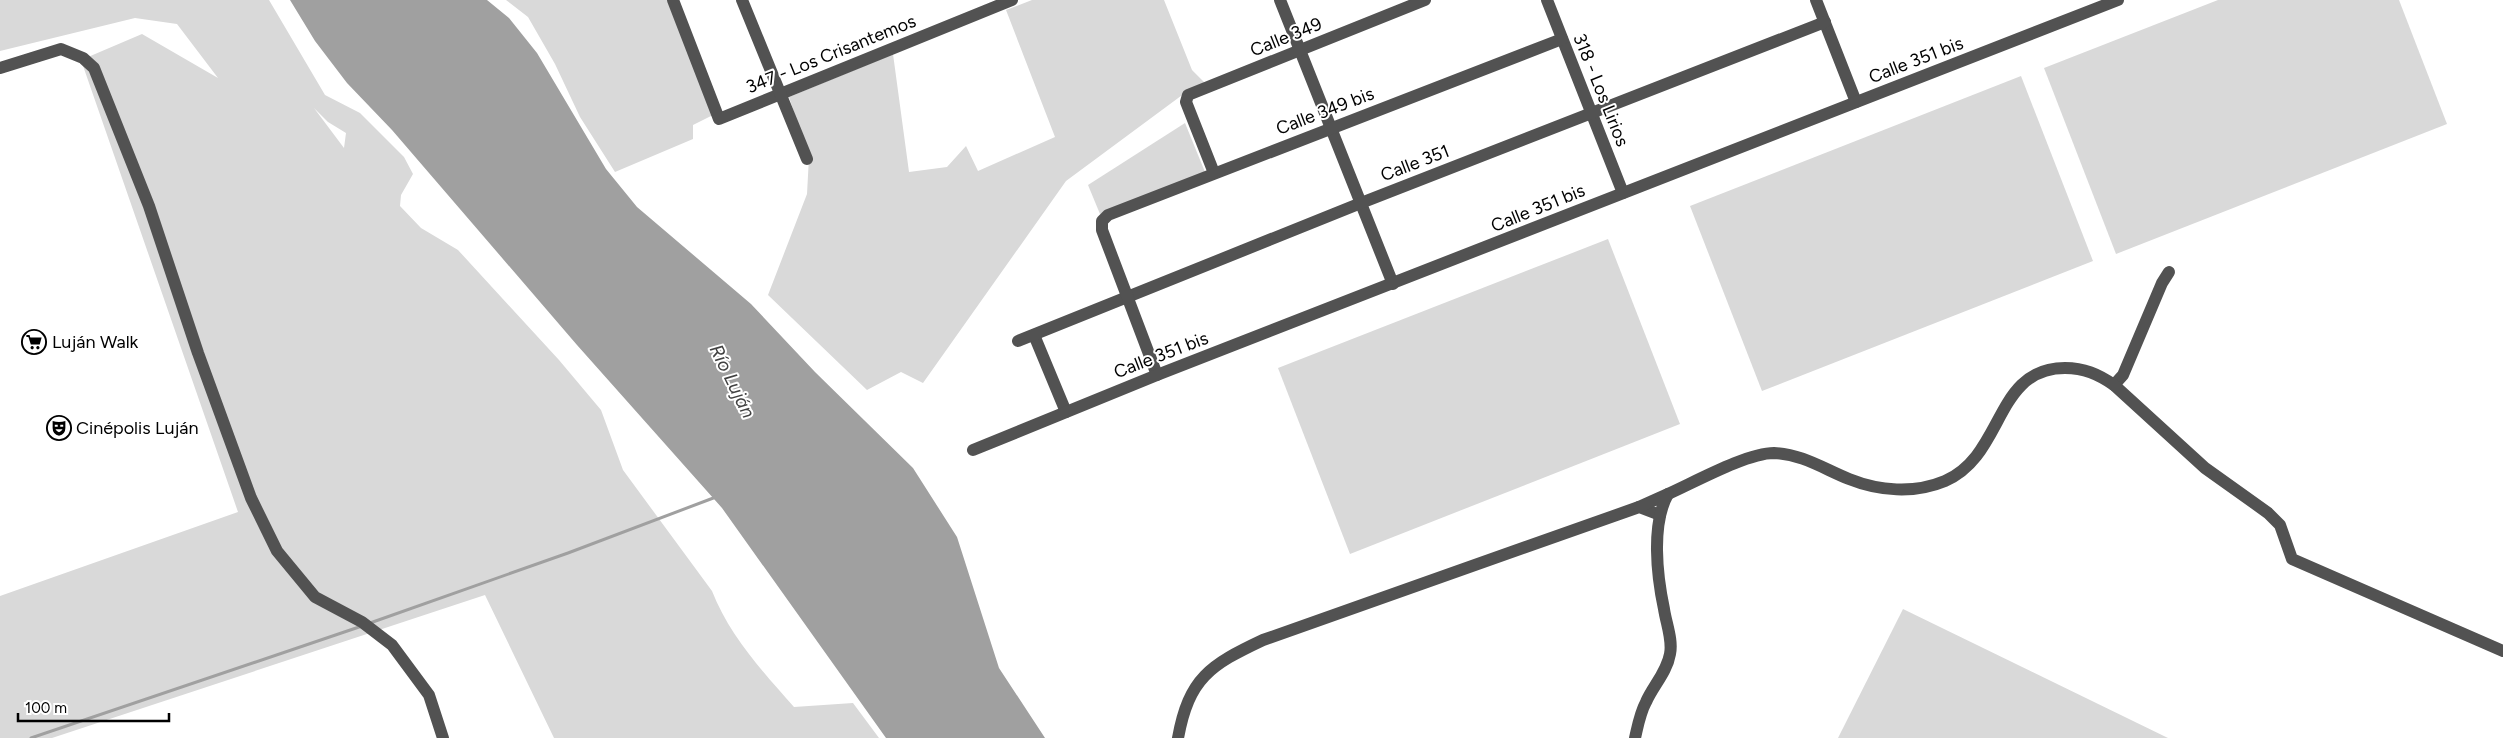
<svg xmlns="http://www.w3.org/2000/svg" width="2503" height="738" font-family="Figtree,sans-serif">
<rect width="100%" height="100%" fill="#fff"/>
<!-- green -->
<g fill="#d9d9d9" fill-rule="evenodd">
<path d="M0 0H269L325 95 360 113 404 157 413 174 401 195 400 206 421 228 458 250 559 360 601 410 623 470 712 591C729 635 763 672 794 707L853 703 879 738H554L485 595 52 738H0V596L238 512 81 60 142 34 218 78 177 24 135 18 0 51ZM314 108 328 122 346 133 344 148Z"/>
<path d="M506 0H667L713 115 693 125V139L615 172 580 117 555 64 528 17Z"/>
<path d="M1032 0H1164L1192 70 1205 83 1189 90 1066 181 923 383 901 372 867 390 768 295 807 194 809 157 789 97 893 54 909 172 947 167 966 146 978 171 1055 137 1006 10Z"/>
<path d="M2218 0H2399L2447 124 2116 254 2044 68Z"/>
<path d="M2021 76 2093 261 1762 391 1690 206Z"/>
<path d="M1185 123 1205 172 1100 214 1088 185Z"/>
<path d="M1608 239 1680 424 1350 554 1278 368Z"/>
<path d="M1903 609 2168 738H1838Z"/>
</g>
<!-- water -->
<path fill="#a0a0a0" d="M290 0H487L509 18 537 53 606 169 637 207 751 304 815 372 913 468 957 537 999 668 1045 738H886L722 508 577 345 392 130 347 83 315 41Z"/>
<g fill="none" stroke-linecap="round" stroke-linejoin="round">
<!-- stream -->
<g stroke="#a0a0a0" stroke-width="3">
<path d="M370 623 568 553 716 497"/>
<path d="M31 738 362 626"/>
</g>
<!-- minor -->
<g stroke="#525252" stroke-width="12">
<path d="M673 0 719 119 1012 0"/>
<path d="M742 0 807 159"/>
<path d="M1280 0 1393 284"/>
<path d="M1547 0 1623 193"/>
<path d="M1816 0 1856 102"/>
<path d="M0 68 61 49 83 58 94 68 149 206 198 353 251 498 277 551 315 597 362 622 392 645 429 695 443 738"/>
<path d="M1214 173 1186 102 1188 95 1425 0"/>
<path d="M1034 335 1066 412"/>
<path d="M1018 341 1361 203 1825 22"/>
<path d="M1157 375 1102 230V221L1108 215 1562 39"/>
<path d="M2114 385 2123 375 2162 283 2169 272"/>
<path d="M973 450 1157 375 2118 0"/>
<path d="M1668 494C1695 482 1747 453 1774 453 1802 454 1824 469 1849 479 1879 491 1914 494 1945 481 2005 455 1994 368 2065 368 2084 368 2098 374 2114 385L2205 468 2268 513 2280 525 2292 559 2503 651"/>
<path d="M1178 738C1189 678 1210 665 1263 640L1639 507 1660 515"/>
<path d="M1635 738C1638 725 1640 713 1646 702 1653 686 1667 672 1670 654 1673 640 1666 623 1664 609 1657 576 1651 524 1668 494L1639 507"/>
</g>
</g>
<!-- icons -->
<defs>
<symbol id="supermarket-ring" viewBox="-11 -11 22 22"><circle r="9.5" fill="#fff" stroke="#000" stroke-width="1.5"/><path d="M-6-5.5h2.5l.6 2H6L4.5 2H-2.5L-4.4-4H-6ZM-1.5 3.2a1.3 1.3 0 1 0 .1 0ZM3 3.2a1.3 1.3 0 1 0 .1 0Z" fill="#000"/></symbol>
<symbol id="theatre-ring" viewBox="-11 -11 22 22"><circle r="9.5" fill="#fff" stroke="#000" stroke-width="1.5"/><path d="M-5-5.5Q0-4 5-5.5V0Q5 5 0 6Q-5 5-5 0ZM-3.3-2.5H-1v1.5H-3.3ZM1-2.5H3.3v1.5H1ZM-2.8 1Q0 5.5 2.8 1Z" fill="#000"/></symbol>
</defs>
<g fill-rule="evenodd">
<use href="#supermarket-ring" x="20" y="328" width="28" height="28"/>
<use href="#theatre-ring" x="45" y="414" width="28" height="28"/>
</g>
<g text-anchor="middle" stroke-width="4" stroke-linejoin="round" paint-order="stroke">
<!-- street labels -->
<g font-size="18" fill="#000" stroke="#fff">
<text transform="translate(1286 37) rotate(-22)" y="6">Calle 349</text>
<text transform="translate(831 54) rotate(-22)" y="6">347 - Los Crisantemos</text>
<text transform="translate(1916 60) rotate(-21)" y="6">Calle 351 bis</text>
<text transform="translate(1601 90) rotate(68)" y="6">318 - Los Lirios</text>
<text transform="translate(1325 111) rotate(-21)" y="6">Calle 349 bis</text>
<text transform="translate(1415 163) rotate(-21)" y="6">Calle 351</text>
<text transform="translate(1538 208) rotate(-22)" y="6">Calle 351 bis</text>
<text transform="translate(1161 355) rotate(-21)" y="6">Calle 351 bis</text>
</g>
<!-- poi labels -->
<g font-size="18" fill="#000" stroke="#fff" text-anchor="start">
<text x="52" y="348">Luján Walk</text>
<text x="76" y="434">Cinépolis Luján</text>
</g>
<!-- water labels -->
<g font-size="19" font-style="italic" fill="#414141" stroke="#fff">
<text transform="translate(733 381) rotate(64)" y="7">Río Luján</text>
</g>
</g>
<!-- scale -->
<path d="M18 713v8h151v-8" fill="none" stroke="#000000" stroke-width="2.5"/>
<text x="25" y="713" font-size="15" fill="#000000" stroke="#ffffff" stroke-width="4" paint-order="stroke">100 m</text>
</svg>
